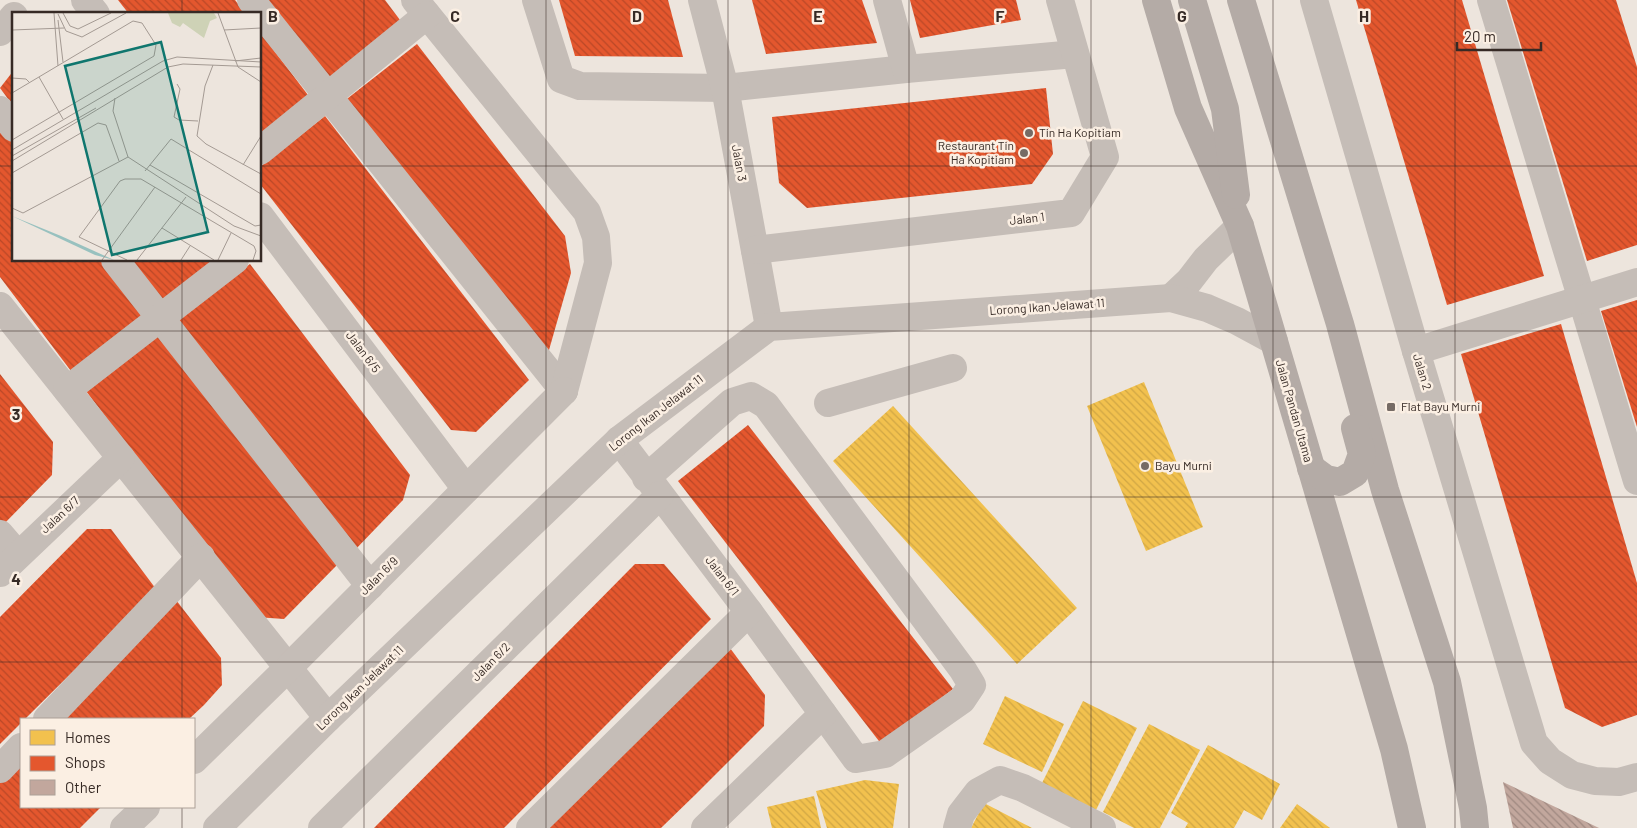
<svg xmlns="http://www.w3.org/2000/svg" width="1637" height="828" viewBox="0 0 1637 828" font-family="Barlow,sans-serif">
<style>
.homes{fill:url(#homes-back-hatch)}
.shops{fill:url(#shops-back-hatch)}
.building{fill:url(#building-back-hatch)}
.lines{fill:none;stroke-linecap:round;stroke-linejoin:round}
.minor{stroke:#c5bdb7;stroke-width:28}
.major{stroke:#b4aba6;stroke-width:28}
.grid{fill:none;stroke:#362a25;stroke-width:1;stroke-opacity:0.55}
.poi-dot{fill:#766b65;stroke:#fbefe3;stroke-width:2}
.labels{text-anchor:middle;stroke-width:5;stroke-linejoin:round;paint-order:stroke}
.poi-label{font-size:12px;fill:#362a25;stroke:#fbefe3;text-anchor:start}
.street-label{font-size:12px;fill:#362a25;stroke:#fbefe3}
.inset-road{fill:none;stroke:#a49a93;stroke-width:1}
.view{fill:#0f766e;fill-opacity:0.15;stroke:#0f766e;stroke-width:2.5}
.inset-edge{fill:none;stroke:#362a25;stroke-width:2.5}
.grid-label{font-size:16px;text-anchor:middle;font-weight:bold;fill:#362a25;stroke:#fbefe3;stroke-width:5;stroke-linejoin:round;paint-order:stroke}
</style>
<defs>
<pattern id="homes-back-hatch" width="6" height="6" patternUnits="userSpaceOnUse" patternTransform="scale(1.25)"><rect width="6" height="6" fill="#f2c14e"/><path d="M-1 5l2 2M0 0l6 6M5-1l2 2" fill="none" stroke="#d0a644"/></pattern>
<pattern id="shops-back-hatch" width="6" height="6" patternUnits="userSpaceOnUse" patternTransform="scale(1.25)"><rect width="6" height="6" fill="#e4572e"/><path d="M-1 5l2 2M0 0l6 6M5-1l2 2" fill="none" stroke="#ba4827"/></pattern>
<pattern id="building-back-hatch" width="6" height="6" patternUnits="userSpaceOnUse" patternTransform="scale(1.25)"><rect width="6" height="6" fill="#c2a79d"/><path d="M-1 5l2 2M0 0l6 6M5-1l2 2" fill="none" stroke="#9e8880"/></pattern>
</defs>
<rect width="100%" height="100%" fill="#ede5dd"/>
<g class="homes">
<polygon points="1144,382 1203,527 1146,551 1087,406"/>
<polygon points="893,406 1077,608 1017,664 833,461"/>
<polygon points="1005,696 1064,724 1042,772 983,744"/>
<polygon points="1083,701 1137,728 1096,810 1042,783"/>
<polygon points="1149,724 1200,750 1160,828 1134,828 1103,812"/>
<polygon points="1208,745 1280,784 1262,820 1244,810 1234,828 1185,828 1188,823 1171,813"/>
<polygon points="865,780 899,784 893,828 827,828 816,791"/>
<polygon points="814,796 821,828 772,828 767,807"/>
<polygon points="984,803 1032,828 971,828"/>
<polygon points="1297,804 1330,828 1280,828"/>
</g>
<g class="shops">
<polygon points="118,0 235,0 246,14 129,14"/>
<polygon points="265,0 385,0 403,24 328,82"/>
<polygon points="559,0 668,0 683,57 575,56"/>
<polygon points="752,0 862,0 877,43 766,54"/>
<polygon points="910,0 1016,0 1021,20 920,38"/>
<polygon points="1356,0 1462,0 1544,276 1447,305"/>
<polygon points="1507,0 1616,0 1637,67 1637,245 1587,261"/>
<polygon points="260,32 311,99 260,139"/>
<polygon points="417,44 565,236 571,273 545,364 343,102"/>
<polygon points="14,70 14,107 0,88"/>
<polygon points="1046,88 1053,154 1032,184 807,208 779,183 772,117"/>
<polygon points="325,116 529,380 476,432 451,430 260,184 260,167"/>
<polygon points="0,121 14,139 14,260 105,260 149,318 74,375 0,277"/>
<polygon points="127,260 221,260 161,305"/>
<polygon points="250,264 410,475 403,500 353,552 175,322"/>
<polygon points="1637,300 1637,427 1601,311"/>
<polygon points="1561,324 1637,583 1637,715 1602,727 1565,708 1461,354"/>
<polygon points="161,333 338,564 284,619 256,617 86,391"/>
<polygon points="0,374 53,442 52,475 0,528"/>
<polygon points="748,425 953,689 882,745 678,481"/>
<polygon points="87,529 111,529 156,589 25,719 21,719 21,723 0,744 0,617"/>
<polygon points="635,564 664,564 711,619 504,828 374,828"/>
<polygon points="176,600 221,658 222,685 204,705 189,719 59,719"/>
<polygon points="724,640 765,695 764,726 696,794 661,828 535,828"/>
<polygon points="21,757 21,807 101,807 80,828 0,828 0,778"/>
</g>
<polygon class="building" points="1503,782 1599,828 1513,828"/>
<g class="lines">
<g class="minor">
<polyline points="85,0 96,14"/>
<polyline points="251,0 564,391"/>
<polyline points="415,0 587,212 596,237 598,263 564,391"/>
<polyline points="536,0 561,79 580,86 725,88 906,69 1075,54"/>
<polyline points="702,0 725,88 769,327"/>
<polyline points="887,0 906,69"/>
<polyline points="1314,0 1416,351 1534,743 1550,761 1572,775 1595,781 1619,782 1637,777"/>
<polyline points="1491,0 1637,481"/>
<polyline points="0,32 14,16"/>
<polyline points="0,110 14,128"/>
<polyline points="260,151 427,15"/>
<polyline points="260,216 466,489"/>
<polyline points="755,250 1071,213 1105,157 1060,0"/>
<polyline points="115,260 370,586"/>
<polyline points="1171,298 1189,281 1206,259 1240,226"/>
<polyline points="0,306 328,718"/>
<polyline points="1416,351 1637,282"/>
<polyline points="67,390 235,260"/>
<polyline points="828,403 953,368"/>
<polyline points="619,440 749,612 856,759 885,754 962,700 972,685 963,670 766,405 751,396 732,402 646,478"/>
<polyline points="0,534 18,555"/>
<polyline points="0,573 121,458"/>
<polyline points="47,719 201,557"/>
<polyline points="194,760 289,667 564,391"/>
<polyline points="0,769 21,747"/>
<polyline points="124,828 146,807"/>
<polyline points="217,828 328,718 619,440 769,327 1171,298 1207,308 1237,321 1274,341"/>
<polyline points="322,828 660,495"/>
<polyline points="530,828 749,612"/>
<polyline points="705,828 823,714"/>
<polyline points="957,828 961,814 978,792 1000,780 1023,788 1102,828"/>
</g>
<g class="major">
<polyline points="1156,0 1188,108 1240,226 1394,749 1412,828"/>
<polyline points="1192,0 1225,109 1236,195"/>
<polyline points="1241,0 1340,324 1385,490 1447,682 1473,808 1475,828"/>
<polyline points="1311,468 1326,479 1340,482 1355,473 1362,454 1355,428"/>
</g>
</g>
<path class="grid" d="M182 0V14M364 0V828M546 0V828M728 0V828M909 0V828M1091 0V828M1273 0V828M1455 0V828M0 166H14M260 166H1637M182 260V719M0 331H1637M0 497H1637M0 662H1637M182 807V828"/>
<g class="poi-dot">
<circle cx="1029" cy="133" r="5"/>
<circle cx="1024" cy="153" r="5"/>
<rect x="1386" y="402" width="10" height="10" rx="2.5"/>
<circle cx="1145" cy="466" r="5"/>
</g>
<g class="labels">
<g class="poi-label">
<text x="1039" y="137">Tin Ha Kopitiam</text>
<text x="1014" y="150" text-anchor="end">Restaurant Tin<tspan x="1014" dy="14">Ha Kopitiam</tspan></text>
<text x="1401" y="411">Flat Bayu Murni</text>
<text x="1155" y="470">Bayu Murni</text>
</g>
<g class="street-label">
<text transform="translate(739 163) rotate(80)" y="4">Jalan 3</text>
<text transform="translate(1027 219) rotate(-7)" y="4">Jalan 1</text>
<text transform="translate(1047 307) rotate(-4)" y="4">Lorong Ikan Jelawat 11</text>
<text transform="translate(363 352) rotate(53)" y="4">Jalan 6/5</text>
<text transform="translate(1422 372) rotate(73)" y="4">Jalan 2</text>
<text transform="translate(1294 411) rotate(74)" y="4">Jalan Pandan Utama</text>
<text transform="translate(656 413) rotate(-38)" y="4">Lorong Ikan Jelawat 11</text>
<text transform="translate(60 515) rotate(-43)" y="4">Jalan 6/7</text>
<text transform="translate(379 576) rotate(-45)" y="4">Jalan 6/9</text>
<text transform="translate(722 576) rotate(52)" y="4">Jalan 6/1</text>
<text transform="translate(491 662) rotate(-45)" y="4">Jalan 6/2</text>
<text transform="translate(360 688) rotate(-44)" y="4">Lorong Ikan Jelawat 11</text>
</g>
</g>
<g transform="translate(12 12)">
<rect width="249" height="249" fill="#ede5dd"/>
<path d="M156 1H202L205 6 198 9 192 26 171 11 168 15 160 11Z" fill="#ced2b6"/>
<path d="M0 204 49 224 102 248 83 243Z" fill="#98c1bf"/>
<path class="inset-road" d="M42 1 46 54M51 1 58 14 66 17 99 1M206 1 226 55 249 70M46 2 54 19 70 25 114 1M46 8 51 50M0 18 52 16M212 18 249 16M223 49 249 46M201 53 193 74 185 124 194 132 249 162M27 65 51 107M0 66 14 67 18 71M165 72 168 77 162 105 167 108 186 109M0 81 121 9 130 11 144 33 142 44 0 128M103 86 101 99 116 145 222 214 249 224M0 138 151 49 165 45 249 50M0 144 84 96M0 149 156 55 171 52 249 55M138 153 243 214 249 213M231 153 249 124M133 159 159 127 249 182M0 161 86 111 94 113 107 149M0 196 11 201 116 145M150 216 202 248M90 248 143 175M115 248 67 225 108 169 113 167H129L242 234 244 239 241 248M125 248 174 185M169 248 178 234M206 248 219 221"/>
<path class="view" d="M149 30 196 220 100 243 53 54Z"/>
<rect width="249" height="249" class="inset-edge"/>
</g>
<g class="grid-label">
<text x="273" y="22">B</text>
<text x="455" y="22">C</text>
<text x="637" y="22">D</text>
<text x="818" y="22">E</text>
<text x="1000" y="22">F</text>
<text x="1182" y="22">G</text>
<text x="1364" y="22">H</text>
<text x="16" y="420">3</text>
<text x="16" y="585">4</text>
</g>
<rect x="20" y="718" width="175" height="90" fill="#fbefe3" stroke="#aca097"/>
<rect x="30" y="730" width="25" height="15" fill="#f2c14e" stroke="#aca097"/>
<text x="65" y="743" font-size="15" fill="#362a25">Homes</text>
<rect x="30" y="756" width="25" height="15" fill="#e4572e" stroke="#aca097"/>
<text x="65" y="768" font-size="15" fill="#362a25">Shops</text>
<rect x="30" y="780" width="25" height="15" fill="#c2a79d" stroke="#aca097"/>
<text x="65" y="793" font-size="15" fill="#362a25">Other</text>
<path d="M1457 42v8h84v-8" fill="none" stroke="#362a25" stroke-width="2.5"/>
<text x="1464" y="42" font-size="15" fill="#362a25" stroke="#fbefe3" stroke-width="4" paint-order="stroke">20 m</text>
</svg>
